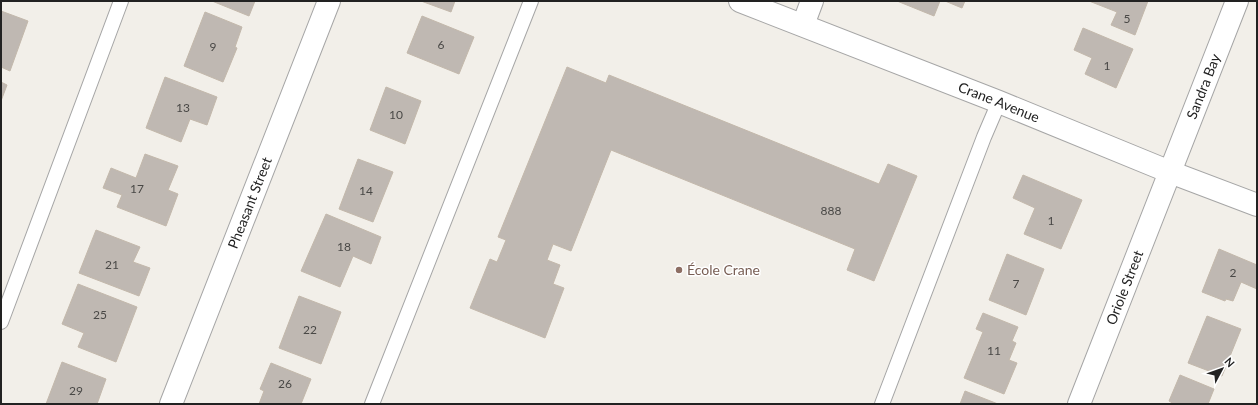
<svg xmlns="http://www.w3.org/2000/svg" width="1258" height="405" viewBox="0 0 1258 405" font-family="Lato,sans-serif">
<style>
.building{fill:#bfb8b2;stroke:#c3b8ab}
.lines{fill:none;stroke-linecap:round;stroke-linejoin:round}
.lane-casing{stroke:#a6a6a6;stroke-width:16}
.street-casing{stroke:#a6a6a6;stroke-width:24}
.lane{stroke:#fff;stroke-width:14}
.street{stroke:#fff;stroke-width:22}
.education-dot{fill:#8d6e63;stroke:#fff;stroke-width:1.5}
.labels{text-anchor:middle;stroke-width:3;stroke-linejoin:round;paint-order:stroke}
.number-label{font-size:12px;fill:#494846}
.street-label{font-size:14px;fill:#222;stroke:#fff}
.education-label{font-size:14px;fill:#785e54;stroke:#fff;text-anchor:start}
</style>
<rect width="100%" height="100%" fill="#f2efe9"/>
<g class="building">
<polygon points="212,1 255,1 249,16"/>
<polygon points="421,1 455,1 451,12"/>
<polygon points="897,1 940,1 934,16"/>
<polygon points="945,1 965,1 962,8"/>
<polygon points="1089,1 1148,1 1135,35 1111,25 1117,12"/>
<polygon points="1,11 28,21 10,71 1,67"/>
<polygon points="205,12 242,27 235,47 237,48 223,82 184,66"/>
<polygon points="422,16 474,37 459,74 407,53"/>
<polygon points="1083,28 1133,49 1116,88 1085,74 1092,58 1074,50"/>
<polygon points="567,67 606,83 609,75 879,184 888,164 917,176 874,281 847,270 855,249 611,150 571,251 553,244 547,260 560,265 553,284 564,288 545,338 470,308 490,259 497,262 506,240 498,237"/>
<polygon points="165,77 217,97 207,125 190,119 181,142 146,128"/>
<polygon points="1,82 7,85 1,101"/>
<polygon points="386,87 421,101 405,144 370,130"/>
<polygon points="145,154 178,166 168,190 178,194 166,226 117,207 122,195 103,188 111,168 136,178"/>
<polygon points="358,159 393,172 373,222 339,209"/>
<polygon points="1023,175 1082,200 1061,249 1024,234 1035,208 1013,198"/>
<polygon points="326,214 381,237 371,264 353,256 340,287 301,271"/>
<polygon points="96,230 140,247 133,262 150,268 139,296 79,273"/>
<polygon points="1219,249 1257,265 1257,289 1241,282 1233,301 1226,299 1225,301 1202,292"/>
<polygon points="1007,254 1044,269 1026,315 989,300"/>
<polygon points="78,284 137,307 116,362 78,347 84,333 62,324"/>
<polygon points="299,296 341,312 321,364 279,348"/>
<polygon points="983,313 1018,327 1012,341 1016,343 1009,360 1017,363 1004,394 964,378 983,332 976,329"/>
<polygon points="1207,316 1241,329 1222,376 1188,363"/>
<polygon points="62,362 106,379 97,404 46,404"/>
<polygon points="271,363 311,379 301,404 259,404 264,391 260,389"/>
<polygon points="1180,375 1214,389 1208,404 1174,404 1169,401"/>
<polygon points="965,391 998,404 960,404"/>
</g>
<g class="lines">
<defs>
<g id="lane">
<polyline points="1,322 121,1"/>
<polyline points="372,404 531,1"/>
<polyline points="882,404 984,137 999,102"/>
</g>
<g id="street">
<path id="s1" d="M740 1 999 102 1170 172 1257 205"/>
<polyline points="803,25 812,1"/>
<path id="s2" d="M171 404 329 1"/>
<path id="s3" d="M1079 404 1237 1"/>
</g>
</defs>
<use href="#lane" class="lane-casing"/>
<use href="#street" class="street-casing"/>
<use href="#lane" class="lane"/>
<use href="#street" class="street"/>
</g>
<circle class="education-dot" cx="679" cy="270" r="4"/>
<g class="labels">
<g class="number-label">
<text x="1127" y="23">5</text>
<text x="441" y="49">6</text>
<text x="213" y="51">9</text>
<text x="1107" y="70">1</text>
<text x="183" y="112">13</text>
<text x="396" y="119">10</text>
<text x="137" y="193">17</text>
<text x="366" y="195">14</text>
<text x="831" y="215">888</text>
<text x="1051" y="225">1</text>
<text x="344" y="251">18</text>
<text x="112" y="269">21</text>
<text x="1233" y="277">2</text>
<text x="1016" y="288">7</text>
<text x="100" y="319">25</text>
<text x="310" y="334">22</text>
<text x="994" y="355">11</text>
<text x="285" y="388">26</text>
<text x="76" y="395">29</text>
</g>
<g class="street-label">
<text dy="5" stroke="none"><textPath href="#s3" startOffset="341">Sandra Bay</textPath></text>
<text dy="5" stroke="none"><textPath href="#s1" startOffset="278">Crane Avenue</textPath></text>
<text dy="5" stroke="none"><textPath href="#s2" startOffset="216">Pheasant Street</textPath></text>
<text dy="5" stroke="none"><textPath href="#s3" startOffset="125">Oriole Street</textPath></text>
</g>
<g class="education-label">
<text x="687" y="275">École Crane</text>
</g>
</g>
<rect width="1258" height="405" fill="none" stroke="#222222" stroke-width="4"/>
<g transform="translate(1222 369) rotate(49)" stroke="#ffffff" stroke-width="3" paint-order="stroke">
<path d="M0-3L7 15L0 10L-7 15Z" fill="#222222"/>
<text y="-6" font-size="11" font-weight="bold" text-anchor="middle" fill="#222222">N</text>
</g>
</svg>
